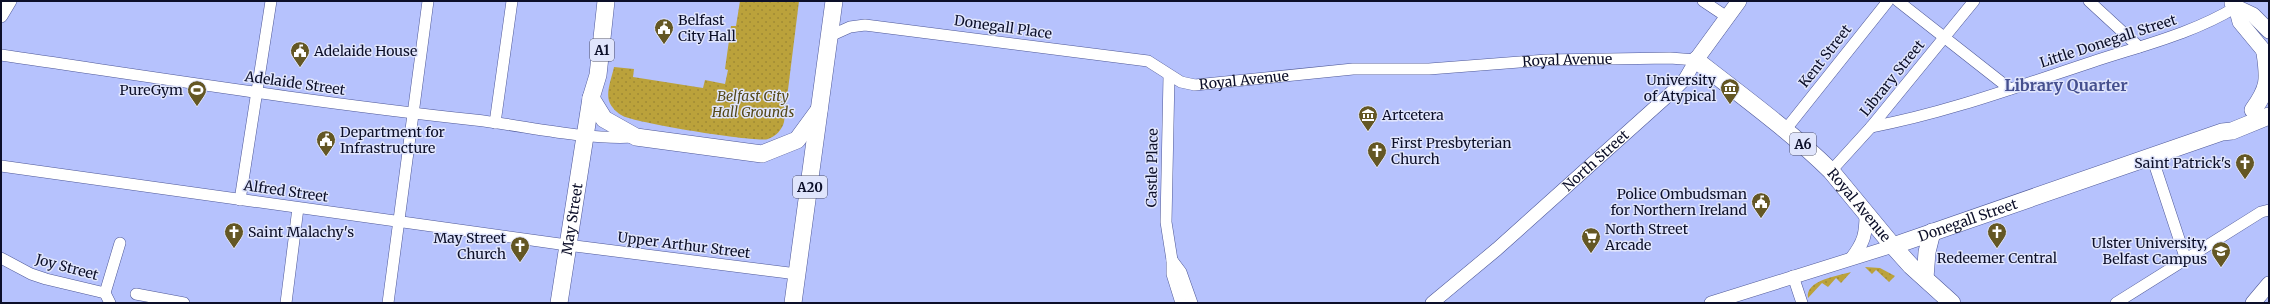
<svg xmlns="http://www.w3.org/2000/svg" width="2270" height="304" viewBox="0 0 2270 304" font-family="Merriweather,serif">
<style>
.grass{fill:url(#grass-dots)}
.lines{fill:none;stroke-linecap:round;stroke-linejoin:round}
.minor-casing{stroke:#4e5898;stroke-width:12}
.tertiary-casing{stroke:#4e5898;stroke-width:14}
.secondary-casing{stroke:#4e5898;stroke-width:16}
.primary-casing{stroke:#4e5898;stroke-width:18}
.minor{stroke:#fff;stroke-width:11}
.tertiary{stroke:#fff;stroke-width:13}
.secondary{stroke:#fff;stroke-width:15}
.primary{stroke:#fff;stroke-width:17}
.labels{text-anchor:middle;stroke-width:3;stroke-linejoin:round;paint-order:stroke}
.shield{fill:#e0e5fc;stroke:#4c4f68;stroke-width:1}
.shield-label{font-size:13px;font-weight:bold;fill:#0c0f29}
.poi-label{font-size:14px;fill:#0c0f29;stroke:#e0e5fc;text-anchor:start}
.street-label{font-size:14px;fill:#0c0f29;stroke:#e0e5fc}
.park-label{font-size:14px;font-style:italic;fill:#54491a;stroke:#e0e5fc}
.quarter-label{font-size:16px;font-weight:bold;fill:#454f8e;stroke:#e0e5fc}
</style>
<defs>
<pattern id="grass-dots" width="8" height="8" patternUnits="userSpaceOnUse"><rect width="8" height="8" fill="#bba23b"/><path d="M2 2h.1M6 6h.1" fill="none" stroke="#a08a34" stroke-width="1.8" stroke-linecap="round"/></pattern>
</defs>
<rect width="100%" height="100%" fill="#b6c2fd"/>
<g class="grass">
<path d="M740 1H799L784 122C782 130 776 136 768 139 758 143 636 123 623 116 617 113 611 107 609 101 606 91 612 77 614 67L634 69 633 77 703 88 705 80 725 84 728 70 725 69 731 26H736Z"/>
<polygon points="1865,267 1880,268 1895,276 1889,282 1876,270 1872,274"/>
<path d="M1851 272 1841 283 1836 278 1828 287 1822 283 1808 298C1805 280 1838 276 1851 272Z"/>
</g>
<g class="lines">
<defs>
<g id="minor">
<polyline points="1703,1 1727,17"/>
<polyline points="1898,1 2010,89"/>
<polyline points="2089,1 2139,47"/>
<path id="s1" d="M830 36 850 27 865 25 1148 61 1181 82 1195 85 1353 69H1429L1546 60 1670 58 1696 60"/>
<path d="M1 55C159 78 316 103 475 120 528 126 582 140 635 137"/>
<polyline points="1169,76 1166,222 1172,260 1172,274 1181,303"/>
<polyline points="495,123 512,1"/>
<path d="M1871 127C1946 113 2019 86 2092 62 2140 46 2192 34 2236 7"/>
<polyline points="1786,129 1888,1"/>
<polyline points="2152,157 2186,260"/>
<polyline points="1,166 567,245 797,274"/>
<polyline points="1831,171 1871,127 1974,1"/>
<polyline points="240,200 271,1"/>
<polyline points="1,258 31,274 46,279 105,293"/>
<polyline points="1172,260 1181,272 1192,303"/>
<polyline points="1793,276 1802,303"/>
<polyline points="136,294 184,303"/>
<polyline points="110,303 105,293 120,243"/>
<polyline points="286,303 298,208"/>
<polyline points="388,303 428,1"/>
<polyline points="2116,303 2261,212 2269,210"/>
</g>
<g id="tertiary">
<polyline points="1,16 10,1"/>
<path d="M1852 258C1864 242 1866 234 1866 214"/>
<path id="s2" d="M1432 303 1497 249 1672 92 1685 79 1696 60"/>
<polyline points="1711,303 1893,246"/>
</g>
<g id="secondary">
<polyline points="2232,3 2236,7 2253,15 2269,31"/>
<polyline points="2236,7 2240,22 2269,57"/>
<polyline points="1696,60 1739,1"/>
<polyline points="2253,303 2269,284"/>
</g>
<g id="primary">
<path id="s3" d="M1696 60C1742 96 1789 130 1831 171L1893 246 1911 266 1952 303"/>
<polyline points="591,98 604,119 636,137 762,154 797,140 819,110"/>
<path d="M2253 110C2269 88 2269 80 2265 53"/>
<path id="s4" d="M1893 246 2222 132 2232 131 2269 116"/>
<polyline points="1925,278 1927,252 1932,232"/>
<path id="s5" d="M559 303 591 98 598 75 606 1"/>
<polyline points="793,303 834,1"/>
</g>
</defs>
<use href="#minor" class="minor-casing"/>
<use href="#tertiary" class="tertiary-casing"/>
<use href="#secondary" class="secondary-casing"/>
<use href="#primary" class="primary-casing"/>
<use href="#minor" class="minor"/>
<use href="#tertiary" class="tertiary"/>
<use href="#secondary" class="secondary"/>
<use href="#primary" class="primary"/>
</g>
<defs>
<symbol id="civic-pin" viewBox="-11 -11 22 30"><path d="M0 17L-7.5 6A9.5 9.5 0 1 1 7.5 6Z" fill="#645724" stroke="#e0e5fc"/><path d="M-.6-6.5H3V-4.5H.6V-3L4-1V1h2V6H-6V1h2V-1L-.6-3ZM-1.2 2.5V6h2.4V2.5Z" fill="#fff"/></symbol>
<symbol id="museum-pin" viewBox="-11 -11 22 30"><path d="M0 17L-7.5 6A9.5 9.5 0 1 1 7.5 6Z" fill="#645724" stroke="#e0e5fc"/><path d="M0-6L6-3V-2H-6V-3ZM-5-1h2V3h-2ZM-1-1h2V3h-2ZM3-1h2V3H3ZM-6 4H6V6H-6Z" fill="#fff"/></symbol>
<symbol id="stadium-pin" viewBox="-11 -11 22 30"><path d="M0 17L-7.5 6A9.5 9.5 0 1 1 7.5 6Z" fill="#645724" stroke="#e0e5fc"/><path d="M0-5a6.5 5 0 1 0 0 10a6.5 5 0 1 0 0-10ZM-3.5-1.8h7v3.6h-7Z" fill="#fff"/></symbol>
<symbol id="church-pin" viewBox="-11 -11 22 30"><path d="M0 17L-7.5 6A9.5 9.5 0 1 1 7.5 6Z" fill="#645724" stroke="#e0e5fc"/><path d="M-1.2-6h2.4v3.5h3.3v2.4h-3.3V6h-2.4V-.1h-3.3v-2.4h3.3Z" fill="#fff"/></symbol>
<symbol id="supermarket-pin" viewBox="-11 -11 22 30"><path d="M0 17L-7.5 6A9.5 9.5 0 1 1 7.5 6Z" fill="#645724" stroke="#e0e5fc"/><path d="M-6-5.5h2.5l.6 2H6L4.5 2H-2.5L-4.4-4H-6ZM-1.5 3.2a1.3 1.3 0 1 0 .1 0ZM3 3.2a1.3 1.3 0 1 0 .1 0Z" fill="#fff"/></symbol>
<symbol id="university-pin" viewBox="-11 -11 22 30"><path d="M0 17L-7.5 6A9.5 9.5 0 1 1 7.5 6Z" fill="#645724" stroke="#e0e5fc"/><path d="M0-5L7-2L0 1L-7-2ZM-4 1L0 2.5L4 1V4Q0 6-4 4Z" fill="#fff"/></symbol>
</defs>
<g fill-rule="evenodd">
<use href="#civic-pin" x="653" y="17" width="22" height="30"/>
<use href="#civic-pin" x="289" y="40" width="22" height="30"/>
<use href="#museum-pin" x="1719" y="77" width="22" height="30"/>
<use href="#stadium-pin" x="186" y="79" width="22" height="30"/>
<use href="#museum-pin" x="1357" y="104" width="22" height="30"/>
<use href="#civic-pin" x="315" y="129" width="22" height="30"/>
<use href="#church-pin" x="1366" y="140" width="22" height="30"/>
<use href="#church-pin" x="2234" y="152" width="22" height="30"/>
<use href="#civic-pin" x="1750" y="191" width="22" height="30"/>
<use href="#church-pin" x="223" y="221" width="22" height="30"/>
<use href="#church-pin" x="1986" y="221" width="22" height="30"/>
<use href="#supermarket-pin" x="1580" y="226" width="22" height="30"/>
<use href="#church-pin" x="509" y="235" width="22" height="30"/>
<use href="#university-pin" x="2210" y="240" width="22" height="30"/>
</g>
<g class="labels">
<g class="shield">
<rect x="590" y="39" width="24" height="22" rx="3"/>
<rect x="1790" y="133" width="26" height="22" rx="3"/>
<rect x="793" y="176" width="34" height="22" rx="3"/>
</g>
<g class="shield-label">
<text x="602" y="55">A1</text>
<text x="1803" y="149">A6</text>
<text x="810" y="192">A20</text>
</g>
<g class="poi-label">
<text x="678" y="25">Belfast<tspan x="678" dy="16">City Hall</tspan></text>
<text x="314" y="56">Adelaide House</text>
<text x="1716" y="85" text-anchor="end">University<tspan x="1716" dy="16">of Atypical</tspan></text>
<text x="183" y="95" text-anchor="end">PureGym</text>
<text x="1382" y="120">Artcetera</text>
<text x="340" y="137">Department for<tspan x="340" dy="16">Infrastructure</tspan></text>
<text x="1391" y="148">First Presbyterian<tspan x="1391" dy="16">Church</tspan></text>
<text x="2231" y="168" text-anchor="end">Saint Patrick's</text>
<text x="1747" y="199" text-anchor="end">Police Ombudsman<tspan x="1747" dy="16">for Northern Ireland</tspan></text>
<text x="1605" y="234">North Street<tspan x="1605" dy="16">Arcade</tspan></text>
<text x="248" y="237">Saint Malachy's</text>
<text x="506" y="243" text-anchor="end">May Street<tspan x="506" dy="16">Church</tspan></text>
<text x="2207" y="248" text-anchor="end">Ulster University,<tspan x="2207" dy="16">Belfast Campus</tspan></text>
<text x="1997" y="263" text-anchor="middle">Redeemer Central</text>
</g>
<g class="street-label">
<text transform="translate(1003 27) rotate(8)" y="5">Donegall Place</text>
<text transform="translate(2108 41) rotate(-18)" y="5">Little Donegall Street</text>
<text transform="translate(1825 56) rotate(-52)" y="5">Kent Street</text>
<text dy="5" stroke="none"><textPath href="#s1" startOffset="749">Royal Avenue</textPath></text>
<text transform="translate(1892 78) rotate(-51)" y="5">Library Street</text>
<text dy="5" stroke="none"><textPath href="#s1" startOffset="425">Royal Avenue</textPath></text>
<text transform="translate(295 83) rotate(8)" y="5">Adelaide Street</text>
<text dy="5" stroke="none"><textPath href="#s2" startOffset="217">North Street</textPath></text>
<text transform="translate(1152 168) rotate(-89)" y="5">Castle Place</text>
<text transform="translate(286 191) rotate(8)" y="5">Alfred Street</text>
<text dy="5" stroke="none"><textPath href="#s3" startOffset="219">Royal Avenue</textPath></text>
<text dy="5" stroke="none"><textPath href="#s5" startOffset="85">May Street</textPath></text>
<text dy="5" stroke="none"><textPath href="#s4" startOffset="79">Donegall Street</textPath></text>
<text transform="translate(684 245) rotate(7)" y="5">Upper Arthur Street</text>
<text transform="translate(67 267) rotate(15)" y="5">Joy Street</text>
</g>
<g class="park-label">
<text x="753" y="101">Belfast City<tspan x="753" dy="16">Hall Grounds</tspan></text>
</g>
<g class="quarter-label">
<text x="2066" y="91">Library Quarter</text>
</g>
</g>
<rect width="2270" height="304" fill="none" stroke="#0c0f29" stroke-width="4"/>
</svg>
